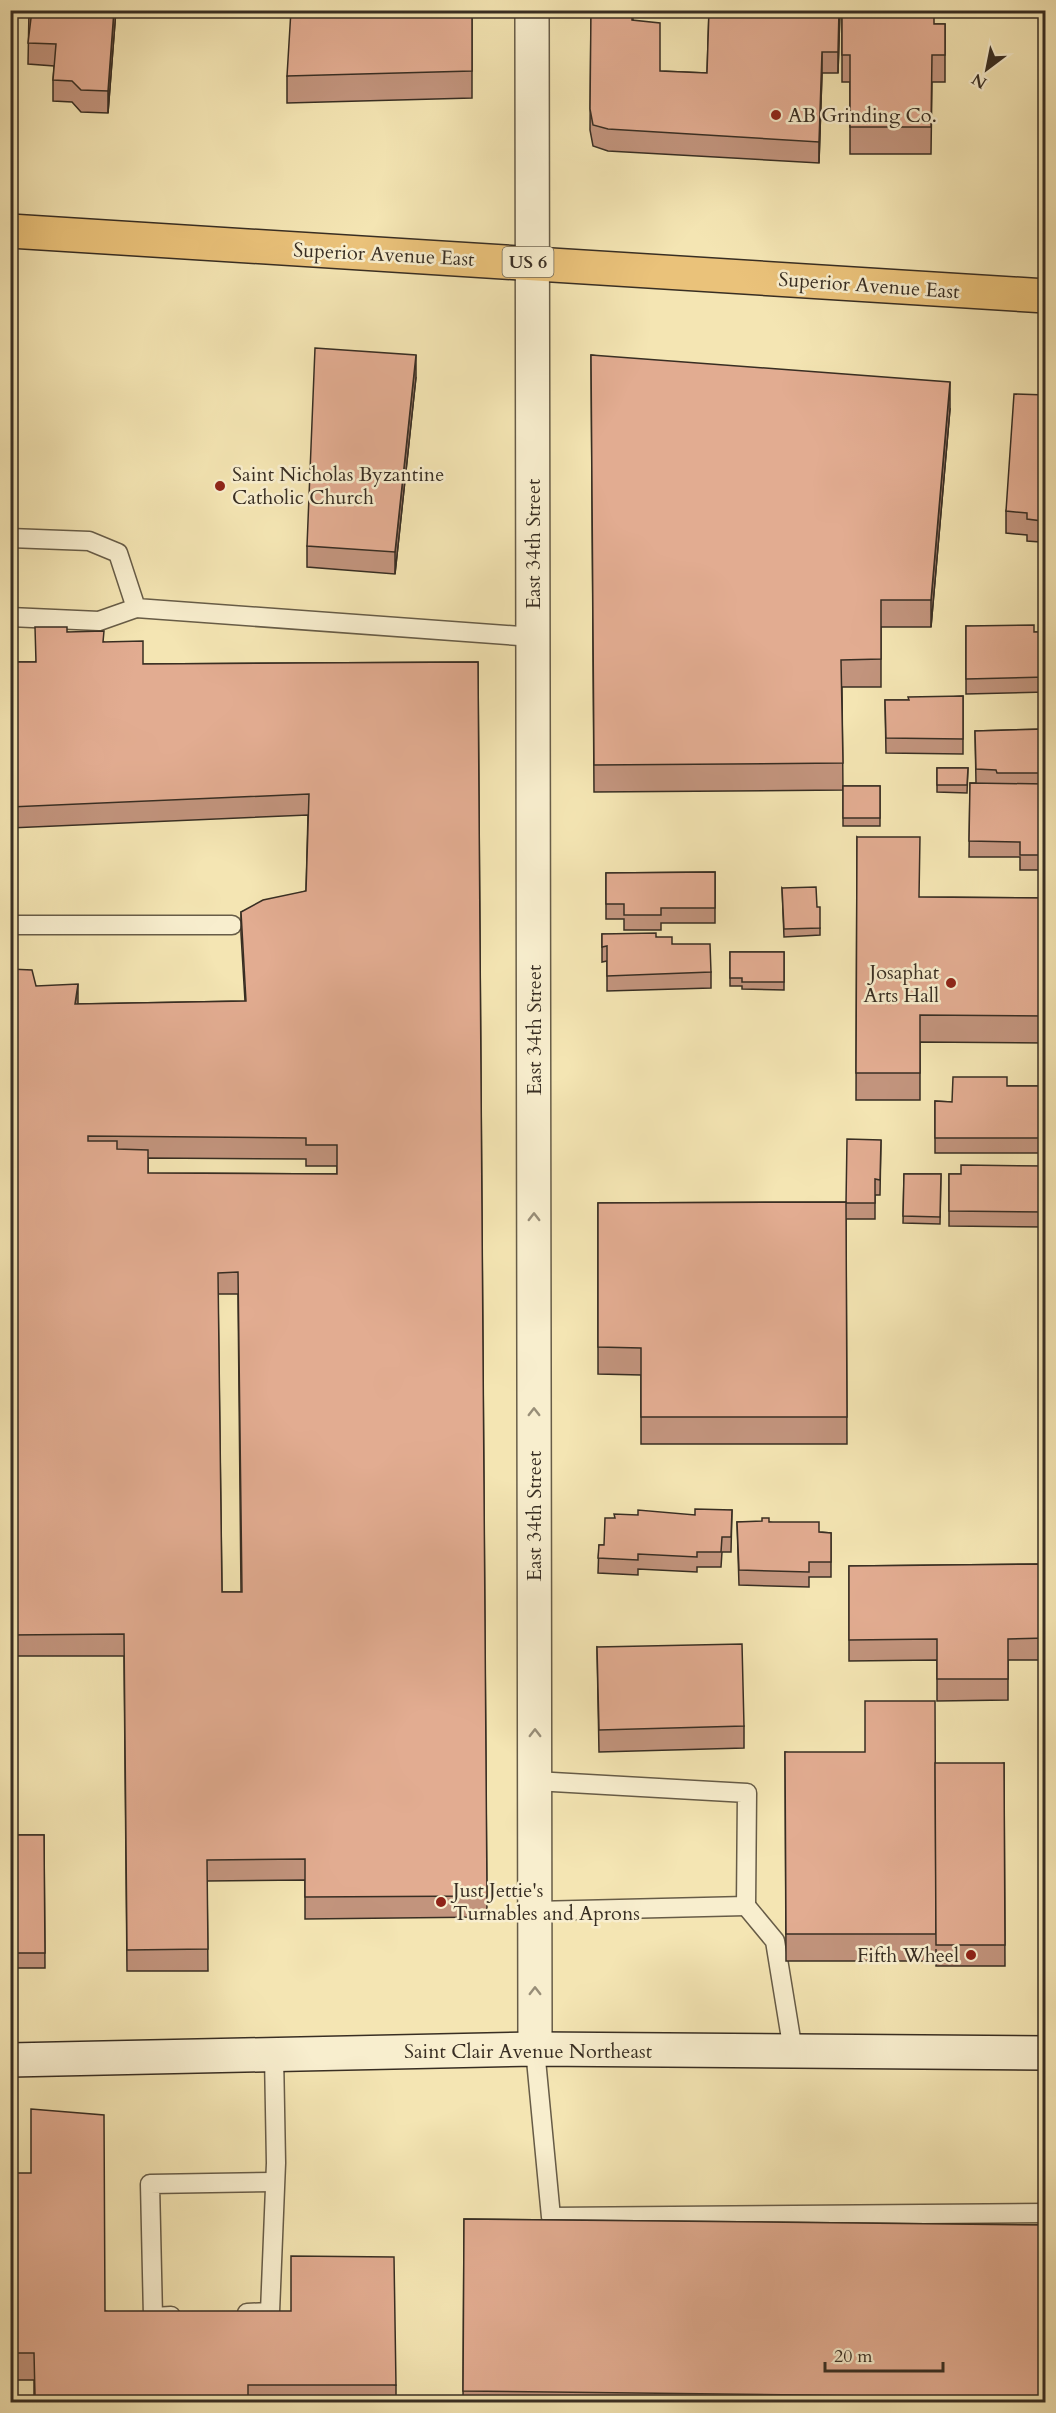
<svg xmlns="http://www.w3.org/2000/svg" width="1056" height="2413" viewBox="0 0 1056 2413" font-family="Cardo,serif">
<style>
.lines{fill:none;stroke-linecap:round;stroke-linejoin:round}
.lane-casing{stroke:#675c47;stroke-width:21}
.street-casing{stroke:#675c47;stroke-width:36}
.secondary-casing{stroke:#382e23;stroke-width:36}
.primary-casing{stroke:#382e23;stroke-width:36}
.lane{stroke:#f8eece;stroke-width:18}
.street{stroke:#f8eece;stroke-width:33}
.secondary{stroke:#f8eece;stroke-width:33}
.primary{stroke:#eac27a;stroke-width:33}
.wall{fill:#c2947d;stroke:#382e23;stroke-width:1.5;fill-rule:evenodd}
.shaded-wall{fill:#9e7866;stroke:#382e23;stroke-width:1.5}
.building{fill:#e2ac91;stroke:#382e23;stroke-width:1.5;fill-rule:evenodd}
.oneway{stroke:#988e78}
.poi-dot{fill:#8f2418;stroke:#f8eece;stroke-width:2}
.labels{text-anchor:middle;stroke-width:5;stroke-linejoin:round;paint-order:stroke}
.shield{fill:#f8eece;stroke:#726856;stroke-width:1.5}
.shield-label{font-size:18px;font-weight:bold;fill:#382e23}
.poi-label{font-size:20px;fill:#382e23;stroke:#f8eece;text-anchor:start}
.street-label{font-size:20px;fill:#382e23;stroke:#f8eece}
</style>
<rect width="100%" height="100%" fill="#f4e5b3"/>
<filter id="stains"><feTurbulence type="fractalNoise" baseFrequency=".00333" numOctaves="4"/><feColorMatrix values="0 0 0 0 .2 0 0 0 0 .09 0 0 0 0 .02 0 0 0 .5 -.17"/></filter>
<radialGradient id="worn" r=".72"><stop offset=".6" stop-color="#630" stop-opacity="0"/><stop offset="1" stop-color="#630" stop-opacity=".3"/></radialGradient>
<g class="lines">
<defs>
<g id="lane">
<polyline points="10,538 89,541 118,553 136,608 534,637"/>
<polyline points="10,617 99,621 136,608"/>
<polyline points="10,925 232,925"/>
<polyline points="535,1781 747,1793 746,1906 535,1911"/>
<polyline points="746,1906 775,1941 793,2051"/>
<polyline points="535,2049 551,2217 1046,2213"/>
<polyline points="247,2313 270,2312 276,2163 274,2055"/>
<polyline points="171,2316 153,2317 150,2184 274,2182"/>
</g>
<polyline id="street" points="532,10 535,2049"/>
<polyline id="secondary" points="10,2060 535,2049 1046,2053"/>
<polyline id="primary" points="10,231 1046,296"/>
</defs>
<use href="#lane" class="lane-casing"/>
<use href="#street" class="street-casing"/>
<use href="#secondary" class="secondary-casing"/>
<use href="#primary" class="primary-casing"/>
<use href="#lane" class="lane"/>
<use href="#street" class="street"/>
<use href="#secondary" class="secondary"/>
<use href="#primary" class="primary"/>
</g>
<g class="wall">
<polygon points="29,10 116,10 108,113 81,112 72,102 53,101 53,80 54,66 28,64"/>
<polygon points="472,10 472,98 287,103 287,76"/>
<polygon points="591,10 633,10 633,20 660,71 707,73 709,10 840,10 838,73 822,73 819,163 608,151 593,146 590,130"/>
<polygon points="842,10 934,24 945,24 945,82 932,82 931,154 850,154 850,82 842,82"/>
<polygon points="591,355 950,409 931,627 881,627 881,687 842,687 843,790 594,792"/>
<polygon points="416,377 395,574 307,567 307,546"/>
<polygon points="1046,395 1046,555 1040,555 1040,542 1027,541 1027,535 1006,533 1006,511"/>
<polygon points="966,626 1034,632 1046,632 1046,692 966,694"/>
<path d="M67 632 104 642 143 664 478 662 487 1917 305 1919V1880L207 1881 208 1971H127L124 1656H10V969L36 986 78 1004 245 1001 241 934V912L306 891 308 815 10 828V662H35ZM148 1158 306 1159V1166H337V1174L148 1173ZM218 1294H238L241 1592H222Z"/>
<polygon points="963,696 963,754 886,753 885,700 908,700"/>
<polygon points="1046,729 1046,870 1020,870 1020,857 969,857 970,783 976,783 975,731"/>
<polygon points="937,768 968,768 967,793 937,792"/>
<rect x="843" y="786" width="37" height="40"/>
<polygon points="857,837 919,897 1046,898 1046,1043 920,1042 920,1100 856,1100"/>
<polygon points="715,872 715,923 661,923 661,930 624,930 624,919 606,919 606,873"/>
<polygon points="782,888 820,928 820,935 784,937"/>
<polygon points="602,934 656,937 672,944 711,972 711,988 607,991 607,961 602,962"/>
<polygon points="730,952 784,952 784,990 742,989 742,986 730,986"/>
<polygon points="1007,1086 1046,1086 1046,1146 1039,1146 1039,1153 935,1153 935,1101 952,1102"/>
<polygon points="881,1140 880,1195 875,1195 875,1219 846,1219 847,1444 641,1444 641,1375 598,1374 598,1203 846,1202"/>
<polygon points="1046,1166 1046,1227 949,1226 949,1174 961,1174"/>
<polygon points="904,1174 941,1174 940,1224 903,1223"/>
<polygon points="732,1510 731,1552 722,1552 721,1567 697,1567 697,1572 638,1569 638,1575 598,1573 599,1545 604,1545 695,1515"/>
<polygon points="737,1522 769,1522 819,1532 831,1533 831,1577 809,1577 809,1587 739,1585"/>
<polygon points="1046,1564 1046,1660 1008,1660 1008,1700 937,1701 937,1660 849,1661 849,1566"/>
<polygon points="597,1647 744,1726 744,1748 599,1752"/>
<polygon points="785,1752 935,1783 1004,1763 1005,1966 936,1966 936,1949 936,1961 786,1961"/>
<polygon points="10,1835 44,1835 45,1968 10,1968"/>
<polygon points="10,2173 105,2311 396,2385 396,2403 34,2403 34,2380 13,2380 12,2352 10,2352"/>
<polygon points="464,2219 1046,2225 1046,2403 463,2403"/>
</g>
<g class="shaded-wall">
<polygon points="114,10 116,10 108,113 108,91"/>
<polygon points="839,10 840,10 838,73 838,52"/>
<polygon points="822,52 822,73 819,163 819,142"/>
<polygon points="416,355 416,377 395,574 395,552"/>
<polygon points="950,382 950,409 931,627 931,600"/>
<polygon points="78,984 78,1006 75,1004"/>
</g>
<g class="building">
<polygon points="32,10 114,10 108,91 81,90 72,81 53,80 56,44 28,43"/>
<polygon points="291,10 472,10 472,71 287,76"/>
<polygon points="591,10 632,10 632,20 660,23 660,71 707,73 709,10 839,10 838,52 822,52 819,142 608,129 593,125 590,109"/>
<polygon points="842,10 934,10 934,24 945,24 945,55 932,55 931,127 850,127 850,55 842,55"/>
<polygon points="315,348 416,355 395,552 307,546"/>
<polygon points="591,355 950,382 931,600 881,600 881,659 841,660 843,763 594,765"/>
<polygon points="1014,394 1046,395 1046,534 1040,533 1042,521 1027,519 1027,513 1006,511"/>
<polygon points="1034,625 1034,632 1046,632 1046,677 966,679 966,626"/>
<path d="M35 627H67V632L104 631 103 642 143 641V664L478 662 487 1896 305 1897V1859L207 1860 208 1949 127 1950 124 1634 10 1635V969L32 970 36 986 78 984 75 1004 246 1001 241 912 263 900 306 891 309 794 10 807V662H36ZM88 1136 306 1138V1145H337V1174L148 1173V1150L117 1149V1141H88ZM238 1272 242 1592H222L218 1273Z"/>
<polygon points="963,696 963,739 886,738 885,700 909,700 908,697"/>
<polygon points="1046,729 1046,773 997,773 996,770 976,769 975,731"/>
<polygon points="937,768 968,768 967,785 937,785"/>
<polygon points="970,783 1046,784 1046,855 1020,855 1020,842 969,841"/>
<rect x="843" y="786" width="37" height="32"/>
<polygon points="857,837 920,837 919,897 1046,898 1046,1016 920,1015 920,1073 856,1073"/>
<polygon points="715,872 715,908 661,908 661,915 624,915 624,904 606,904 606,873"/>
<polygon points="816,887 817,907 820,907 820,928 784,929 782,888"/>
<polygon points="656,933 656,937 672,937 672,944 710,944 711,972 607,976 607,946 602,947 602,934"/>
<polygon points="730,952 784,952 784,982 742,982 742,978 730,978"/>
<polygon points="953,1077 1007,1077 1007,1086 1046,1086 1046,1131 1039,1131 1039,1138 935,1138 935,1101 952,1102"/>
<polygon points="847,1139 881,1140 880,1180 875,1179 875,1203 846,1203"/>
<polygon points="961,1165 1046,1166 1046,1212 949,1211 949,1174 961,1174"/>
<polygon points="904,1174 941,1174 940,1217 903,1216"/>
<polygon points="846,1202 847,1417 641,1417 641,1348 598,1347 598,1203"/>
<polygon points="695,1509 732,1510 731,1537 722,1537 721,1552 697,1552 697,1557 638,1554 638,1560 598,1558 599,1545 604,1545 605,1518 615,1518 614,1514 638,1515 638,1510 695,1515"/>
<polygon points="762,1518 769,1518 769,1522 819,1522 819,1532 831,1533 831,1562 809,1562 809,1572 739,1570 737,1522 762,1521"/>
<polygon points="1046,1564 1046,1638 1008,1639 1008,1679 937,1679 937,1639 849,1640 849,1566"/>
<polygon points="742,1644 744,1726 599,1730 597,1647"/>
<polygon points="865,1701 935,1701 936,1934 786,1934 785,1752 865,1752"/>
<polygon points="935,1763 1004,1763 1005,1945 936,1945"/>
<polygon points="10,1835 44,1835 45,1953 10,1953"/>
<polygon points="31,2109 104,2115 105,2311 291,2311 291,2256 394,2257 396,2385 248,2385 248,2396 35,2396 34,2353 13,2353 12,2325 10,2325 10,2173 31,2173"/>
<polygon points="464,2219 1046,2225 1046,2398 463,2391"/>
</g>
<defs><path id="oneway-chevron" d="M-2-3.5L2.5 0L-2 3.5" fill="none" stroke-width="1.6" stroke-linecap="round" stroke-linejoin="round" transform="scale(1.5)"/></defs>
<g class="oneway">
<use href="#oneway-chevron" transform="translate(534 1217) rotate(-90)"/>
<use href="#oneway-chevron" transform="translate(534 1412) rotate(-90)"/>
<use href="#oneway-chevron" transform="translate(535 1733) rotate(-90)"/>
<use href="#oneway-chevron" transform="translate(535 1991) rotate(-90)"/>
</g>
<g class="poi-dot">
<circle cx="776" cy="115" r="6"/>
<circle cx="220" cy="486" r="6"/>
<circle cx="951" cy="983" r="6"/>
<circle cx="441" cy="1902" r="6"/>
<circle cx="971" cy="1955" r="6"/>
</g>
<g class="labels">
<rect class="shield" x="502.5" y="247" width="51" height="30" rx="4.5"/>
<g class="shield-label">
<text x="528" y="268">US 6</text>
</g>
<g class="poi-label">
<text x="788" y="122">AB Grinding Co.</text>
<text x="232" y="481">Saint Nicholas Byzantine<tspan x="232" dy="23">Catholic Church</tspan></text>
<text x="939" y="979" text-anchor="end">Josaphat<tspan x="939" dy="23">Arts Hall</tspan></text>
<text x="453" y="1897">Just Jettie's<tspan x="453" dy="23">Turnables and Aprons</tspan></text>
<text x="959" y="1962" text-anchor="end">Fifth Wheel</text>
</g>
<g class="street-label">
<text transform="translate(384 254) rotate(3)" y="7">Superior Avenue East</text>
<text transform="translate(869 285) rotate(4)" y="7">Superior Avenue East</text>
<text transform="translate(533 544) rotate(-90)" y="7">East 34th Street</text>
<text transform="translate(534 1030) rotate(-90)" y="7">East 34th Street</text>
<text transform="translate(534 1516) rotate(-90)" y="7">East 34th Street</text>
<text x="528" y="2058">Saint Clair Avenue Northeast</text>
</g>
</g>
<rect width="1056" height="2413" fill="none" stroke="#f4e5b3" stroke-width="36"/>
<rect x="12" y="12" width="1032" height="2389" fill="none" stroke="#382e23" stroke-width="3"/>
<rect x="18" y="18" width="1020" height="2377" fill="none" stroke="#382e23" stroke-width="1.5"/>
<g transform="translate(987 69) rotate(212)" stroke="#f8eece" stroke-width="4.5" paint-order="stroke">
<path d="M0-4.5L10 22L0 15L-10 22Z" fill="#382e23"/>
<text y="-9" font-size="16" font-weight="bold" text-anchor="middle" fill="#382e23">N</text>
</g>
<path d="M825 2362v9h118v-9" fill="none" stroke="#382e23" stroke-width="3"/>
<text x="834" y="2362" font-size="18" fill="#382e23" stroke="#f8eece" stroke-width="4.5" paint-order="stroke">20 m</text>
<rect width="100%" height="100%" filter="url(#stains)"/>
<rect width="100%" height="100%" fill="url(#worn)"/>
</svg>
